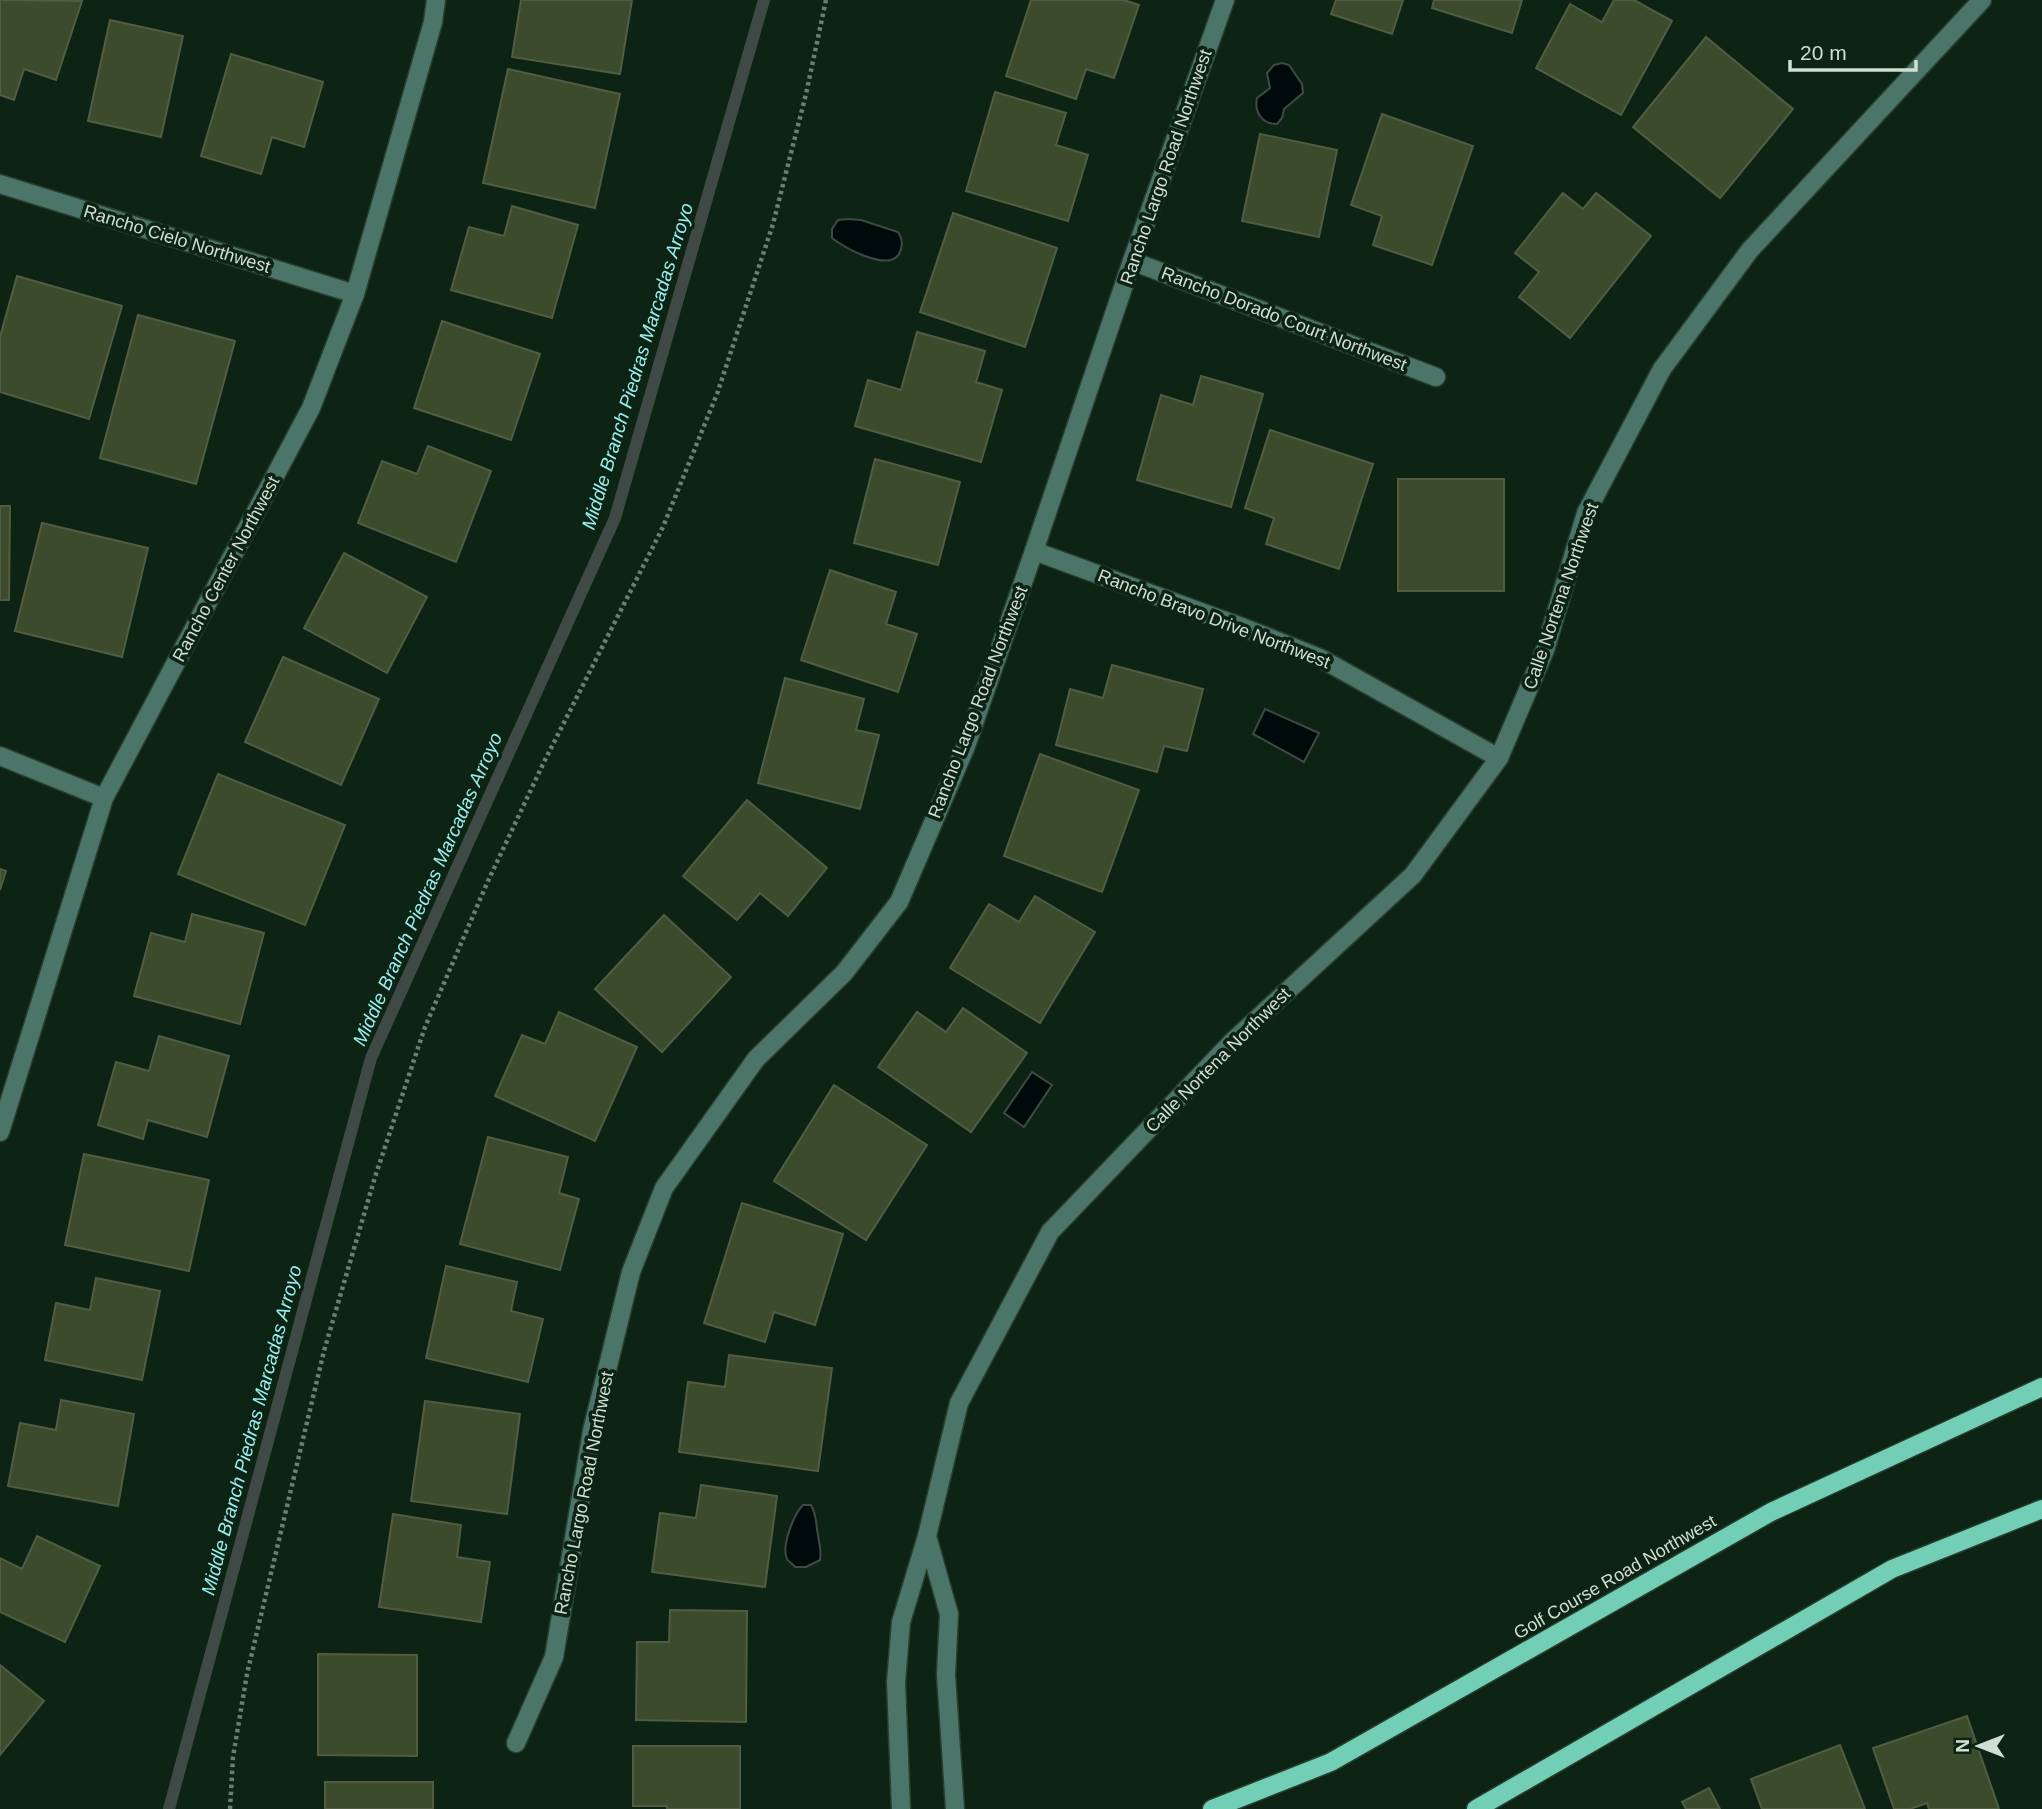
<svg xmlns="http://www.w3.org/2000/svg" width="2042" height="1809" viewBox="0 0 2042 1809" font-family="Arial,sans-serif">
<style>
.water{fill:#000a0a;stroke:#3f4a46;stroke-width:2}
.lines{fill:none;stroke-linecap:round;stroke-linejoin:round}
.stream{stroke:#3f4a46;stroke-width:12}
.building{fill:#3c4b2b;stroke:#515d43;stroke-width:2}
.minor-casing{stroke:#283e2f;stroke-width:21}
.major-casing{stroke:#283e2f;stroke-width:21}
.path{stroke:#6c7e70;stroke-width:4.5;stroke-dasharray:3.5 3.5;stroke-linecap:butt}
.minor{stroke:#4b7568;stroke-width:18}
.major{stroke:#72ceb4;stroke-width:18}
.labels{text-anchor:middle;stroke-width:7;stroke-linejoin:round;paint-order:stroke}
.street-label{font-size:18px;fill:#d1dfd3;stroke:#0d2414}
.water-label{font-size:19px;font-style:italic;fill:#98efef;stroke:#0d2414}
</style>
<rect width="100%" height="100%" fill="#0d2414"/>
<g class="water">
<path d="M1282 63 1289 65 1302 84 1303 93 1284 109 1282 118 1277 124C1262 124 1254 112 1257 98L1270 88 1267 73 1274 65Z"/>
<path d="M848 219 861 220 898 232C903 240 903 246 899 254 888 272 845 248 832 238V229L838 220Z"/>
<polygon points="1265,709 1319,733 1304,762 1253,734"/>
<polygon points="1032,1072 1052,1085 1024,1127 1004,1113"/>
<path d="M803 1505H811C818 1519 815 1521 818 1535 819 1545 822 1550 820 1560L806 1567H795C793 1564 789 1562 787 1559 781 1546 794 1514 803 1505Z"/>
</g>
<g class="lines">
<polyline class="stream" points="169,1809 371,1058 615,518 764,0"/>
</g>
<g class="building">
<polygon points="0,0 82,1 56,80 24,69 14,100 0,95"/>
<polygon points="521,0 632,0 620,74 512,57"/>
<polygon points="1031,0 1124,0 1139,5 1114,78 1086,69 1076,99 1006,76"/>
<polygon points="1336,0 1403,0 1392,34 1331,14"/>
<polygon points="1434,0 1522,0 1512,33 1432,8"/>
<polygon points="1614,0 1634,0 1672,21 1621,115 1536,68 1570,4 1602,22"/>
<polygon points="110,20 183,36 161,137 88,121"/>
<polygon points="1706,37 1793,109 1720,198 1633,127"/>
<polygon points="231,54 323,82 304,147 272,137 261,174 201,156"/>
<polygon points="508,69 620,94 595,208 483,183"/>
<polygon points="995,92 1066,113 1056,145 1088,155 1068,221 966,191"/>
<polygon points="1382,114 1473,146 1432,265 1373,245 1382,216 1351,205"/>
<polygon points="1260,134 1337,150 1319,237 1242,221"/>
<polygon points="1563,193 1583,209 1596,193 1651,236 1570,338 1519,297 1539,272 1515,253"/>
<polygon points="512,206 578,225 552,318 451,290 469,227 504,236"/>
<polygon points="953,213 1057,248 1025,347 920,312"/>
<polygon points="17,276 122,306 89,419 0,392 0,337"/>
<polygon points="138,315 235,341 196,484 100,458"/>
<polygon points="442,321 540,354 511,440 414,408"/>
<polygon points="917,332 985,351 976,382 1002,390 981,462 855,426 868,380 901,390"/>
<polygon points="1201,376 1263,394 1231,507 1137,480 1161,395 1193,405"/>
<polygon points="1270,430 1373,464 1339,569 1266,544 1274,518 1245,508"/>
<polygon points="428,446 491,471 456,562 358,523 382,461 417,474"/>
<polygon points="875,459 960,482 938,565 854,543"/>
<rect x="1398" y="479" width="106" height="112"/>
<polygon points="0,506 10,506 9,600 0,600"/>
<polygon points="42,523 148,548 122,657 15,631"/>
<polygon points="344,553 427,597 387,673 304,628"/>
<polygon points="830,570 896,592 886,624 917,634 898,692 801,660"/>
<polygon points="283,657 379,699 341,785 245,742"/>
<polygon points="1112,665 1203,689 1187,751 1164,746 1157,772 1056,745 1070,689 1103,698"/>
<polygon points="785,678 864,699 856,730 879,735 860,809 758,783"/>
<polygon points="1040,754 1139,790 1102,892 1004,856"/>
<polygon points="218,774 345,825 305,925 178,874"/>
<polygon points="747,800 827,868 788,916 760,893 737,920 683,876"/>
<polygon points="0,869 6,871 0,890"/>
<polygon points="1035,896 1095,932 1040,1023 950,968 989,904 1019,922"/>
<polygon points="192,914 264,933 240,1024 134,996 151,933 185,942"/>
<polygon points="664,915 731,977 662,1052 595,989"/>
<polygon points="963,1008 1027,1053 971,1132 878,1067 917,1012 946,1032"/>
<polygon points="559,1012 637,1047 595,1141 495,1096 522,1035 545,1044"/>
<polygon points="159,1036 229,1056 207,1137 148,1120 143,1139 98,1125 116,1062 149,1071"/>
<polygon points="834,1085 927,1145 866,1240 774,1181"/>
<polygon points="488,1137 568,1157 559,1193 579,1199 560,1270 460,1244"/>
<polygon points="84,1154 209,1180 189,1271 65,1245"/>
<polygon points="742,1203 843,1234 815,1325 774,1312 765,1342 704,1323"/>
<polygon points="446,1266 517,1282 511,1311 543,1319 528,1382 426,1358"/>
<polygon points="96,1278 160,1291 142,1380 45,1360 56,1303 90,1310"/>
<polygon points="729,1355 832,1368 818,1471 679,1452 688,1382 725,1387"/>
<polygon points="61,1400 134,1414 118,1506 8,1486 20,1423 56,1430"/>
<polygon points="425,1401 520,1414 507,1514 411,1501"/>
<polygon points="701,1485 777,1496 765,1587 652,1572 660,1513 696,1518"/>
<polygon points="393,1514 461,1525 457,1557 490,1562 481,1622 379,1607"/>
<polygon points="37,1536 100,1566 65,1642 0,1612 0,1558 22,1569"/>
<polygon points="670,1610 747,1611 746,1722 636,1720 637,1642 669,1642"/>
<polygon points="318,1654 417,1655 417,1756 318,1755"/>
<polygon points="0,1665 44,1701 0,1755"/>
<polygon points="1967,1716 1999,1809 1929,1809 1927,1803 1910,1809 1894,1809 1873,1748"/>
<polygon points="1840,1745 1865,1809 1762,1809 1751,1779"/>
<polygon points="633,1746 740,1746 740,1809 667,1809 667,1806 633,1806"/>
<rect x="325" y="1782" width="108" height="27"/>
<polygon points="1709,1788 1720,1809 1686,1809 1682,1802"/>
</g>
<g class="lines">
<defs>
<g id="minor">
<polyline points="0,184 355,294"/>
<polyline points="1132,261 1436,377"/>
<polyline points="1034,551 1242,627 1320,658 1499,758"/>
<polyline points="0,756 104,798"/>
<polyline points="0,1132 104,798 311,408 355,294 433,22 436,0"/>
<polyline points="927,1536 949,1614 946,1675 955,1809"/>
<polyline points="516,1743 554,1657 592,1431 631,1272 664,1188 756,1059 844,973 899,902 966,746 1034,551 1132,261 1225,0"/>
<polyline points="901,1809 896,1682 901,1622 927,1536 959,1403 1050,1232 1233,1041 1413,875 1499,758 1545,650 1586,513 1662,369 1750,250 1982,0"/>
</g>
<g id="major">
<polyline points="1212,1809 1331,1762 1771,1512 2042,1387"/>
<polyline points="1476,1809 1892,1569 2042,1509"/>
</g>
</defs>
<use href="#minor" class="minor-casing"/>
<use href="#major" class="major-casing"/>
<polyline class="path" points="230,1809 233,1757 247,1674 324,1351 375,1177 425,1027 488,881 544,762 663,527 717,394 773,224 806,94 826,0"/>
<use href="#minor" class="minor"/>
<use href="#major" class="major"/>
</g>
<g class="labels">
<g class="street-label">
<text transform="translate(1166 167) rotate(-71)" y="6">Rancho Largo Road Northwest</text>
<text transform="translate(177 239) rotate(17)" y="6">Rancho Cielo Northwest</text>
<text transform="translate(1284 319) rotate(21)" y="6">Rancho Dorado Court Northwest</text>
<text transform="translate(226 569) rotate(-62)" y="6">Rancho Center Northwest</text>
<text transform="translate(1561 596) rotate(-71)" y="6">Calle Nortena Northwest</text>
<text transform="translate(1214 619) rotate(21)" y="6">Rancho Bravo Drive Northwest</text>
<text transform="translate(978 702) rotate(-69)" y="6">Rancho Largo Road Northwest</text>
<text transform="translate(1218 1060) rotate(-45)" y="6">Calle Nortena Northwest</text>
<text transform="translate(584 1493) rotate(-79)" y="6">Rancho Largo Road Northwest</text>
<text transform="translate(1615 1577) rotate(-30)" y="6">Golf Course Road Northwest</text>
</g>
<g class="water-label">
<text transform="translate(637 366) rotate(-73)" y="7">Middle Branch Piedras Marcadas Arroyo</text>
<text transform="translate(427 889) rotate(-66)" y="7">Middle Branch Piedras Marcadas Arroyo</text>
<text transform="translate(251 1430) rotate(-75)" y="7">Middle Branch Piedras Marcadas Arroyo</text>
</g>
</g>
<g transform="translate(1979 1746) rotate(270)" stroke="#0d2414" stroke-width="5" paint-order="stroke">
<path d="M0-5L12 26L0 18L-12 26Z" fill="#d1dfd3"/>
<text y="-10" font-size="19" font-weight="bold" text-anchor="middle" fill="#d1dfd3">N</text>
</g>
<path d="M1790 60v10h126v-10" fill="none" stroke="#d1dfd3" stroke-width="3.5"/>
<text x="1800" y="60" font-size="21" fill="#d1dfd3" stroke="#0d2414" stroke-width="5" paint-order="stroke">20 m</text>
</svg>
